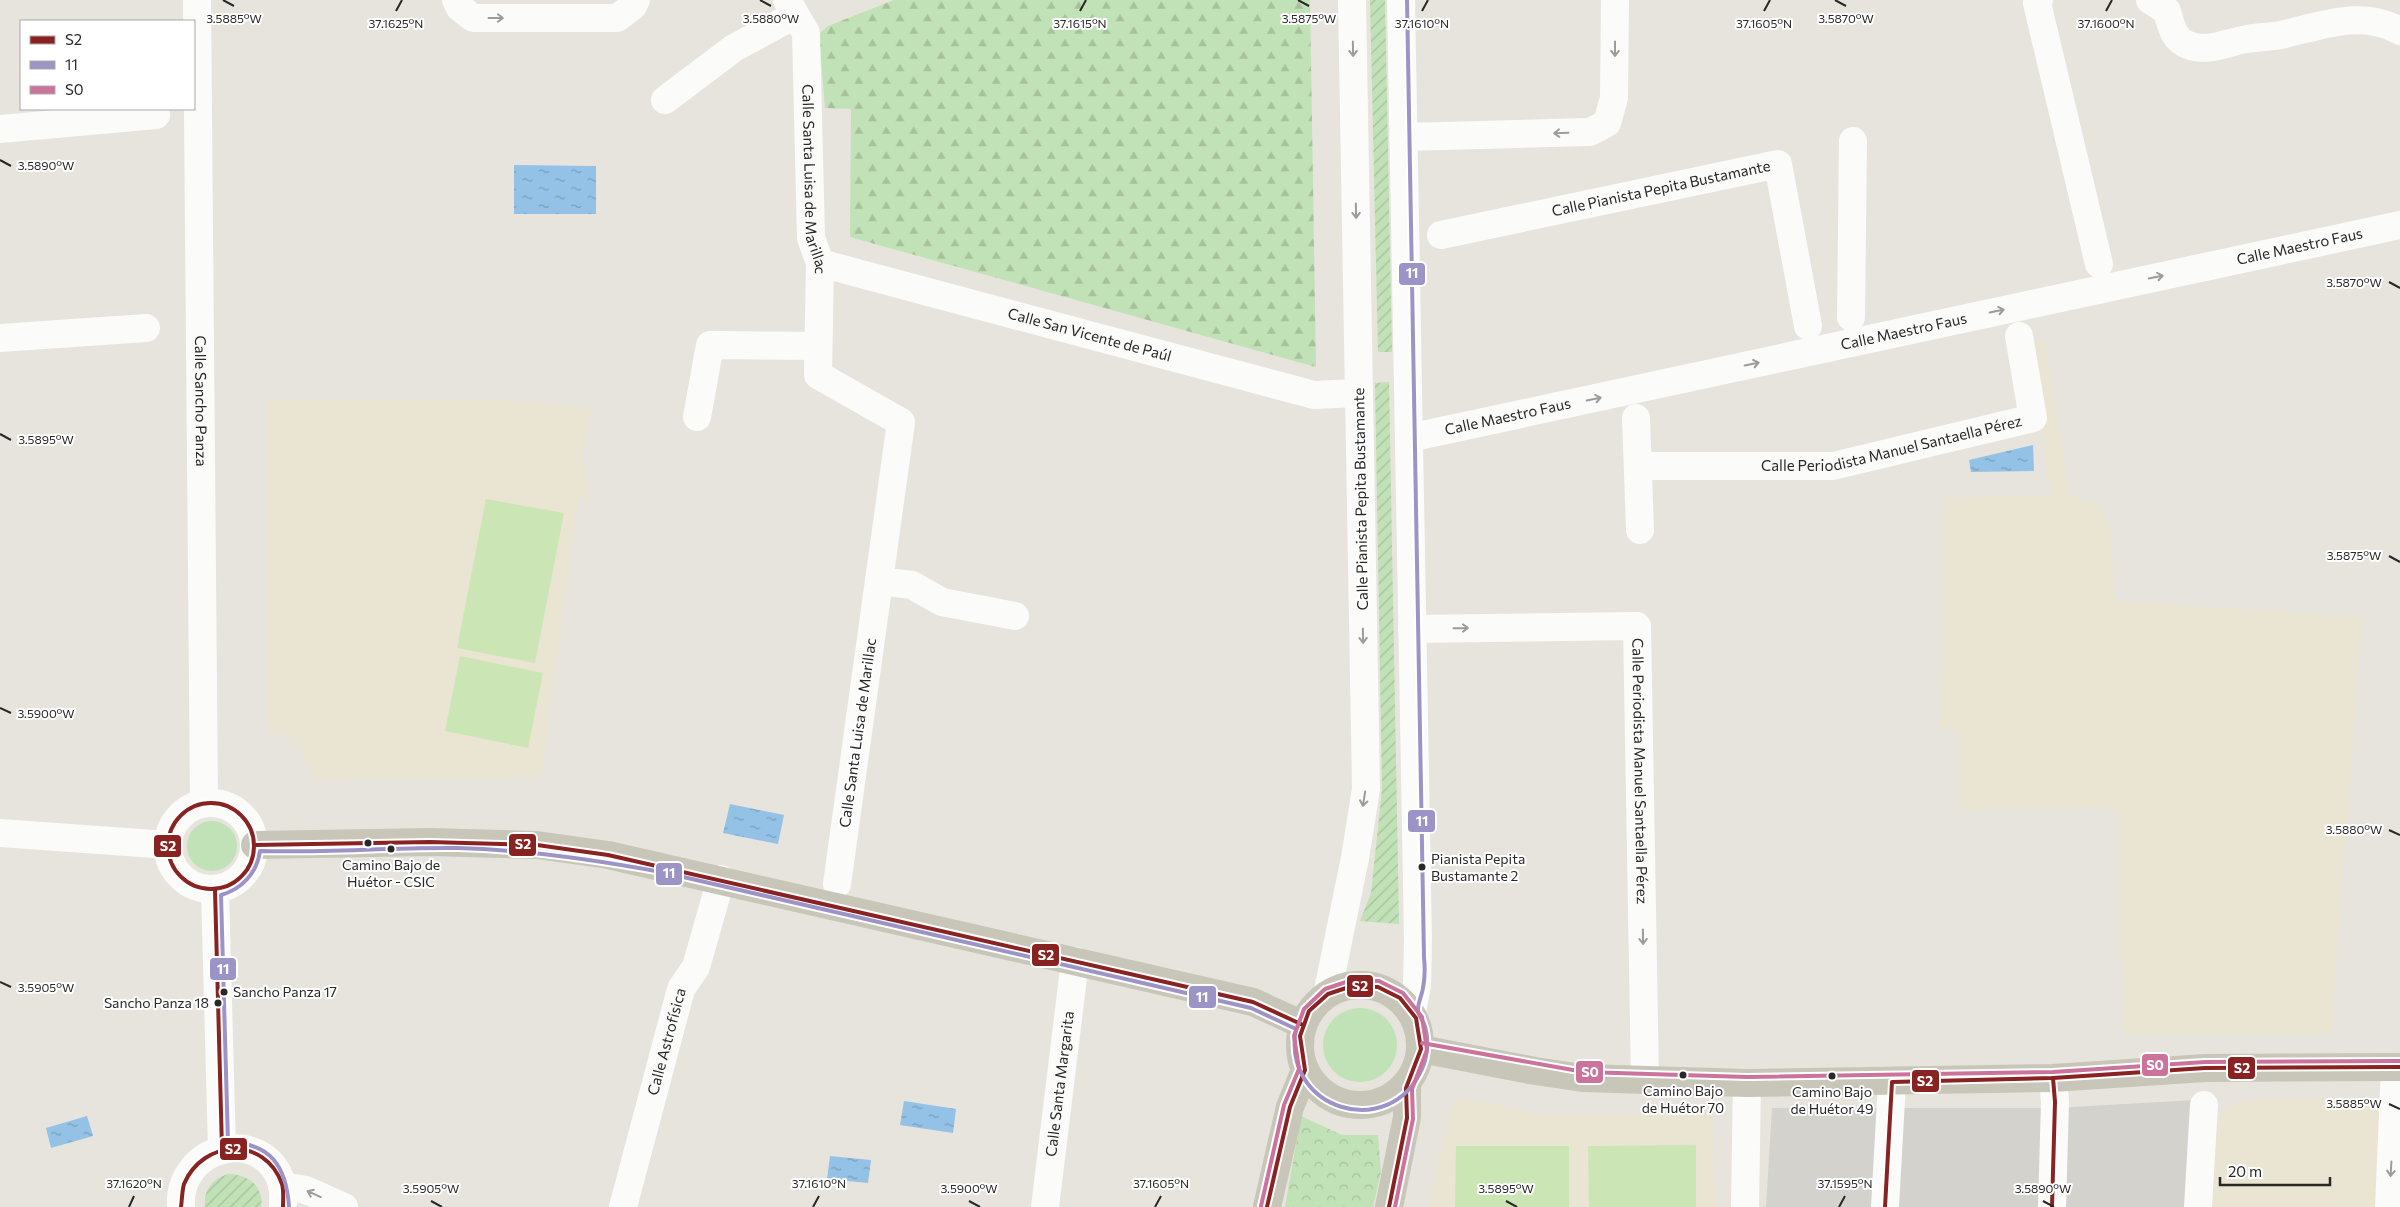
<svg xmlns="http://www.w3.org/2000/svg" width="2400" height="1207" viewBox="0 0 2400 1207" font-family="Commissioner,sans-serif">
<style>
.education{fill:#e9e5d2}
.grass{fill:#c1e1b6}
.forest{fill:url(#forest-firs)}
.park{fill:url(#park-crowns)}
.garden{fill:url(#garden-furrows)}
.pitch{fill:#cbe6b4}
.plaza{fill:#d4d2cc}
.water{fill:url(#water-ripples)}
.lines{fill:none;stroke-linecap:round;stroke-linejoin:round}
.street{stroke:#fbfbfa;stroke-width:28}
.secondary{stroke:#fbfbfa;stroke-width:28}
.primary{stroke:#c7c6b8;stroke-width:28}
.bus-1-casing{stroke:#fff;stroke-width:8}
.bus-2-casing{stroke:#fff;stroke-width:8}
.bus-3-casing{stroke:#fff;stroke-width:8}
.bus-1{stroke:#892321;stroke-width:4}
.bus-2{stroke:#9c94c6;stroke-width:4}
.bus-3{stroke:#cc739c;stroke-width:4}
.oneway{stroke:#9c9c9c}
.ticks{fill:none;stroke:#282828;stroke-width:2}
.bus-dot{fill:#282828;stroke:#fff;stroke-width:2}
.labels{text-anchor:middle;stroke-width:4;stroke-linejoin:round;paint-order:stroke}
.bus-label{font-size:14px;fill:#282828;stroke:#fff}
.street-label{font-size:15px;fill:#282828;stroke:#fff}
.ticks-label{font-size:12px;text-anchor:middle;fill:#282828;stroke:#fff;stroke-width:4;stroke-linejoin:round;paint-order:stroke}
.line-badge{stroke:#fff;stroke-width:2}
.badge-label{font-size:14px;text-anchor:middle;font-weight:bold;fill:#fff}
</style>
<defs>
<pattern id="forest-firs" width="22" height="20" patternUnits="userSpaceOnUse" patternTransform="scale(1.25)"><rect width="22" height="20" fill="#c1e1b6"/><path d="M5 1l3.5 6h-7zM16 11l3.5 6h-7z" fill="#a6c19c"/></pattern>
<pattern id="park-crowns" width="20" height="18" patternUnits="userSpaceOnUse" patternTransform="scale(1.25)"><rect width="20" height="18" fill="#c1e1b6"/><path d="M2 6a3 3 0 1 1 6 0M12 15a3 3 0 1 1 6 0" fill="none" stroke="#a6c19c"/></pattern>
<pattern id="garden-furrows" width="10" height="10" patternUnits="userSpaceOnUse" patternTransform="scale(1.25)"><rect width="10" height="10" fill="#c1e1b6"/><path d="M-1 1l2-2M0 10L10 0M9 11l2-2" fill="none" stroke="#a6c19c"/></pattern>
<pattern id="water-ripples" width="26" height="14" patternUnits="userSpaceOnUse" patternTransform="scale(1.25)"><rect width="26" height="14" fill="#93c2e6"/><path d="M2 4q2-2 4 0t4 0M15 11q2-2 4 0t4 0" fill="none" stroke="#789eba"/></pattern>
</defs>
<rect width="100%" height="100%" fill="#e6e4dd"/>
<g class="education">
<polygon points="2044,338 2070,497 2099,504 2110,526 2116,601 2363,617 2331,1034 2124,1034 2121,993 2118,807 1958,810 1958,730 1940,730 1944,498 2051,495 2030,341"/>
<polygon points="268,400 500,400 591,408 583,458 590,498 579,497 541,777 315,780 298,744 285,736 267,732"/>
<polygon points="1463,1097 1537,1114 1712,1115 1716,1207 1428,1207 1434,1173 1454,1102"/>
<polygon points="2359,1099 2381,1100 2377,1207 2209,1207 2214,1123 2238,1100"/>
</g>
<g class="grass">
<circle cx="212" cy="846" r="25"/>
<circle cx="1360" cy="1045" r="37"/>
</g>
<polygon class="forest" points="894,0 1310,0 1316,367 850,237 851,109 825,108 819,34 828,26"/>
<polygon class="park" points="1301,1116 1342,1135 1378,1135 1381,1172 1373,1207 1285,1207"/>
<g class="garden">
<polygon points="1370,0 1385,0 1392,352 1378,352"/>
<polygon points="1389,382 1399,924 1360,921 1371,893 1382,790 1375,383"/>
<path d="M228 1174C248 1174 264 1186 261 1207H205C203 1190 212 1179 228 1174Z"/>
</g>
<g class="pitch">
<polygon points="486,499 564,513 535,663 457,648"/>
<polygon points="460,656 543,673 528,748 445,731"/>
<polygon points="1696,1145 1696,1207 1589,1207 1588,1146"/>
<polygon points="1456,1146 1569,1146 1569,1207 1455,1207"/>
</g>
<polygon class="plaza" points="2195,1100 2190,1207 1766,1207 1772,1108 2054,1108"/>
<g class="water">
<polygon points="514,165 596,166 596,214 514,214"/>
<polygon points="2033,445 2034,471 1971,472 1969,460"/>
<polygon points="730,804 784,815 778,844 723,833"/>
<polygon points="904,1101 956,1109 953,1133 900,1125"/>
<polygon points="87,1116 93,1136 51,1148 46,1128"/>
<polygon points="830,1156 871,1160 868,1183 827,1179"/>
</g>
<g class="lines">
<g class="street">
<polyline points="456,0 460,8 473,18 617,18 633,6 636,0"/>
<path id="s1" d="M787 0 806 33 811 238 820 263 818 375 901 422 837 884"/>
<polyline points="2039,0 2037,3 2099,264"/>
<path d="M2150 0 2167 11C2171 25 2173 39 2188 45 2208 53 2227 42 2247 39 2258 37 2270 37 2281 35 2320 26 2362 9 2400 31"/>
<polyline points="665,100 734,48 795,15"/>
<polyline points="0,129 156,115"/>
<polyline points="1404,137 1590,132 1607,123 1614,98 1615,0"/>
<path id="s2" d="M1441 235 1778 164 1808 326"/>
<path id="s3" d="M820 263 1314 395 1359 393"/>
<polyline points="1851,317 1853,141"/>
<polyline points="0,338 146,328"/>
<polyline points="697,417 710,345 818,346"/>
<polyline points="1636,418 1640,530"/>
<path id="s4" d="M1638 466H1833L2033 418 2019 336"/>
<polyline points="879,581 912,585 942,602 1015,616"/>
<path id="s5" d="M1412 629 1637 626 1645 1080"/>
<path id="s6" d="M623 1207 681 989 696 967 721 879"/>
<path id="s7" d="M1045 1207 1075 961"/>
<polyline points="1745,1207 1747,1083"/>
<polyline points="2198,1207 2204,1105"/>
<polyline points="2389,1207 2395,1067"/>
</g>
<g class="secondary">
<path id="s8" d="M197 0 204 803"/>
<polyline points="1401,0 1418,940 1417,985 1412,1012"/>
<path id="s9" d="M1409 438 2400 225"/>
<circle cx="211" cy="846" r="43"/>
<polyline points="0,833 168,845"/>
<polyline points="215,890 222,1149"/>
<polyline points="1327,995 1355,858 1366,789 1352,0"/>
<polyline points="282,1186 306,1190 344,1207"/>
<path d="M181 1207C177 1144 265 1125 282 1184 284 1191 283 1200 283 1207"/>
<polyline points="1885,1207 1892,1082"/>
<polyline points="2052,1207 2055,1102 2053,1078"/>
</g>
<g class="primary">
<polyline points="255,845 430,842 537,845 608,855 1253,1002 1303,1025"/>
<circle cx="1360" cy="1045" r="60"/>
<polyline points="1421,1049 1535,1071 1583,1078 1747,1083 2053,1078 2205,1068 2400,1067"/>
<polyline points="1267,1207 1290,1107 1305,1070"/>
<polyline points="1389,1207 1407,1117 1407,1084"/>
</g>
<defs>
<g id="bus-1">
<circle cx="211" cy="846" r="43"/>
<polyline points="255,845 430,842 537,845 608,855 1253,1002 1303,1025"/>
<polyline points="215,890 222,1149"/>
<path d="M181 1207C182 1200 182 1191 184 1184 203 1139 265 1136 282 1184 284 1191 283 1200 283 1207"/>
<polyline points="1267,1207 1290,1107 1305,1070 1300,1036 1309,1011 1328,994 1352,986 1378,987 1400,998 1416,1018 1421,1049 1406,1088 1407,1118 1389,1207"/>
<polyline points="1885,1207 1892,1082 2053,1078 2205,1068 2400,1067"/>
<polyline points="2052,1207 2055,1102 2053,1078"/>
</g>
<path id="bus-2" d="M289 1206C286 1167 271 1142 228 1143L221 895C242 889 257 873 260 851 326 853 392 847 458 848 528 850 597 860 666 873L1251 1008 1296 1029C1281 1109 1389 1143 1422 1069 1428 1056 1429 1037 1424 1024 1422 1019 1418 1015 1418 1010 1418 1002 1422 995 1423 988 1425 978 1425 967 1424 957L1407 0"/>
<g id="bus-3">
<polyline points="1422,1043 1584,1072 1747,1077 2053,1072 2205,1062 2400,1061"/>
<polyline points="1261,1206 1284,1105 1299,1069 1294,1036 1304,1009 1325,989 1352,980 1379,981 1403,993 1422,1017 1427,1050 1412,1089 1413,1119 1395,1207"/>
</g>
</defs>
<use href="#bus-1" class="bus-1-casing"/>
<use href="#bus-2" class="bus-2-casing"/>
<use href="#bus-3" class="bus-3-casing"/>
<use href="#bus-1" class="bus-1"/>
<use href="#bus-2" class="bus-2"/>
<use href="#bus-3" class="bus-3"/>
</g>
<defs><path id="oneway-shaft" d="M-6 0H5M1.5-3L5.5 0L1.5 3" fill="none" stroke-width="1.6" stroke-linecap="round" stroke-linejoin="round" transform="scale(1.25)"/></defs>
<g class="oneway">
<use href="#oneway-shaft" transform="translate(496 18)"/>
<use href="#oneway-shaft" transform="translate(1353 49) rotate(89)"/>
<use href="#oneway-shaft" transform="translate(1615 49) rotate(90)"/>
<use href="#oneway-shaft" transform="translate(1561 133) rotate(178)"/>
<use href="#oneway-shaft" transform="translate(1356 211) rotate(89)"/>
<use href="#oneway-shaft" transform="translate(2156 277) rotate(-12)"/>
<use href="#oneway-shaft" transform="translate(1997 311) rotate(-12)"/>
<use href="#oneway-shaft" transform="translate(1752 364) rotate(-12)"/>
<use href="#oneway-shaft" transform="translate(1594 399) rotate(-12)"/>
<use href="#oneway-shaft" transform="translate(1461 628) rotate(-1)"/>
<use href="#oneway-shaft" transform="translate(1363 636) rotate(89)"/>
<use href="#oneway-shaft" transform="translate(1364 799) rotate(99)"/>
<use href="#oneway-shaft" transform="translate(1643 937) rotate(89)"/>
<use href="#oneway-shaft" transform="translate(2391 1169) rotate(93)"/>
<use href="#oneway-shaft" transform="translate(314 1194) rotate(-156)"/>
</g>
<path class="ticks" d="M223 0 234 6M760 0 771 6M1298 0 1309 6M1835 0 1846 6M396 11 402 0M1080 11 1086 0M1422 11 1428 0M1764 11 1770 0M2106 11 2112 0M0 160 11 166M2389 282 2400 288M0 434 11 440M2389 556 2400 562M0 708 11 713M2389 830 2400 835M0 982 11 987M2389 1104 2400 1109M431 1201 442 1207M969 1201 980 1207M1506 1201 1517 1207M2043 1201 2054 1207M129 1207 134 1196M813 1207 819 1196M1155 1207 1161 1196M1839 1207 1845 1196"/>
<g class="bus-dot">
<circle cx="368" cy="843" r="4.5"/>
<circle cx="391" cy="849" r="4.5"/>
<circle cx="1422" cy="867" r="4.5"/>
<circle cx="224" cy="992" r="4.5"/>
<circle cx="218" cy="1003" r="4.5"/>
<circle cx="1683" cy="1075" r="4.5"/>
<circle cx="1832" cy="1076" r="4.5"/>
</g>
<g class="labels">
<g class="bus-label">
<text x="1431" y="864" text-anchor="start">Pianista Pepita<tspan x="1431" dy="17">Bustamante 2</tspan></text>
<text x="391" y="870">Camino Bajo de<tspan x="391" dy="17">Huétor - CSIC</tspan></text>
<text x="233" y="997" text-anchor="start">Sancho Panza 17</text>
<text x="209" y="1008" text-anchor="end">Sancho Panza 18</text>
<text x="1683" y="1096">Camino Bajo<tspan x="1683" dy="17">de Huétor 70</tspan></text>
<text x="1832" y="1097">Camino Bajo<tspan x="1832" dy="17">de Huétor 49</tspan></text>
</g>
<g class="street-label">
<text dy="5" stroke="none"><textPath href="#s1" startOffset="185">Calle Santa Luisa de Marillac</textPath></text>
<text dy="5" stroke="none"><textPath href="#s2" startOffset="225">Calle Pianista Pepita Bustamante</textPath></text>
<text dy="5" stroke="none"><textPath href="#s9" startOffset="911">Calle Maestro Faus</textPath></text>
<text dy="5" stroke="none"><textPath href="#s9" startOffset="506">Calle Maestro Faus</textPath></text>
<text dy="5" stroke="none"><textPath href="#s3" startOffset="279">Calle San Vicente de Paúl</textPath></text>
<text dy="5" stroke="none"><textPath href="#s8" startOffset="401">Calle Sancho Panza</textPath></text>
<text dy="5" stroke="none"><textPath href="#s9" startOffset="101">Calle Maestro Faus</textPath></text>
<text dy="5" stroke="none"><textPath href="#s4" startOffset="256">Calle Periodista Manuel Santaella Pérez</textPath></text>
<text transform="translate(1361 499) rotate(-91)" y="5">Calle Pianista Pepita Bustamante</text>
<text transform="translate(858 733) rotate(-82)" y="5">Calle Santa Luisa de Marillac</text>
<text dy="5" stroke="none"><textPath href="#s5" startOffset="370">Calle Periodista Manuel Santaella Pérez</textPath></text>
<text dy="5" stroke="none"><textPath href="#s6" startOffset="171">Calle Astrofísica</textPath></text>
<text dy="5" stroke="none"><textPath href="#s7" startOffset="124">Calle Santa Margarita</textPath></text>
</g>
</g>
<g class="ticks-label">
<text x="1846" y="23">3.5870°W</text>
<text x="771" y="23">3.5880°W</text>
<text x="1309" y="23">3.5875°W</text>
<text x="234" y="23">3.5885°W</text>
<text x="396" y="28">37.1625°N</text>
<text x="1080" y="28">37.1615°N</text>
<text x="1422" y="28">37.1610°N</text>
<text x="1764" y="28">37.1605°N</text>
<text x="2106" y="28">37.1600°N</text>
<text x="46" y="170">3.5890°W</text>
<text x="2354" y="287">3.5870°W</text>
<text x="46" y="444">3.5895°W</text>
<text x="2354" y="560">3.5875°W</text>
<text x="46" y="718">3.5900°W</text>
<text x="2354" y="834">3.5880°W</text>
<text x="46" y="992">3.5905°W</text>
<text x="2354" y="1108">3.5885°W</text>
<text x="134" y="1188">37.1620°N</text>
<text x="819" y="1188">37.1610°N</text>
<text x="1161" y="1188">37.1605°N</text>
<text x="1845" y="1188">37.1595°N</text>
<text x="431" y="1193">3.5905°W</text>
<text x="969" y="1193">3.5900°W</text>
<text x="1506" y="1193">3.5895°W</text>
<text x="2043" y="1193">3.5890°W</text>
</g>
<g class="line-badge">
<rect x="1398" y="262" width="28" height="24" rx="5" fill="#9c94c6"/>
<rect x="1407" y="809" width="29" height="24" rx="5" fill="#9c94c6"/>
<rect x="508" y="833" width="29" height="24" rx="5" fill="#892321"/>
<rect x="153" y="834" width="29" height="24" rx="5" fill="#892321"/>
<rect x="655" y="862" width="28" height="24" rx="5" fill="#9c94c6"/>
<rect x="1031" y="943" width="29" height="24" rx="5" fill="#892321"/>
<rect x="209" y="957" width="28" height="24" rx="5" fill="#9c94c6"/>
<rect x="1346" y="974" width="28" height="24" rx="5" fill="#892321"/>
<rect x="1188" y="985" width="29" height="24" rx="5" fill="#9c94c6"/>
<rect x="2141" y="1053" width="28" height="24" rx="5" fill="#cc739c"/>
<rect x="2227" y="1056" width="29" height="24" rx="5" fill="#892321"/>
<rect x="1575" y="1060" width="29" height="24" rx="5" fill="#cc739c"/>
<rect x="1911" y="1069" width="29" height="24" rx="5" fill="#892321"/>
<rect x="219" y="1137" width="29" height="24" rx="5" fill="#892321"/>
</g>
<g class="badge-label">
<text x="1412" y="278">11</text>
<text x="1422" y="826">11</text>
<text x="523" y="849">S2</text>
<text x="168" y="851">S2</text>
<text x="669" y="878">11</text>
<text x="1046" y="960">S2</text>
<text x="223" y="974">11</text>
<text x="1360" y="991">S2</text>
<text x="1202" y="1002">11</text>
<text x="2155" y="1070">S0</text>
<text x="2242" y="1073">S2</text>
<text x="1590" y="1077">S0</text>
<text x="1925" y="1086">S2</text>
<text x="233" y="1154">S2</text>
</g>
<rect x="20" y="20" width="175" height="90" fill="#ffffff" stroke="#a9a9a9"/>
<rect x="30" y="36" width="25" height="8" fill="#892321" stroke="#a9a9a9"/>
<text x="65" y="45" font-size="15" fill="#282828">S2</text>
<rect x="30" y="61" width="25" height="8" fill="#9c94c6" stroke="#a9a9a9"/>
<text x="65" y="70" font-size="15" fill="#282828">11</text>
<rect x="30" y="86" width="25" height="8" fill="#cc739c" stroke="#a9a9a9"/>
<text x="65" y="95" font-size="15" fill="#282828">S0</text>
<path d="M2220 1177v8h110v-8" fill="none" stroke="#282828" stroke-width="2.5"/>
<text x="2228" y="1177" font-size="15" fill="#282828" stroke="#ffffff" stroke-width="4" paint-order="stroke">20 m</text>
</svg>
